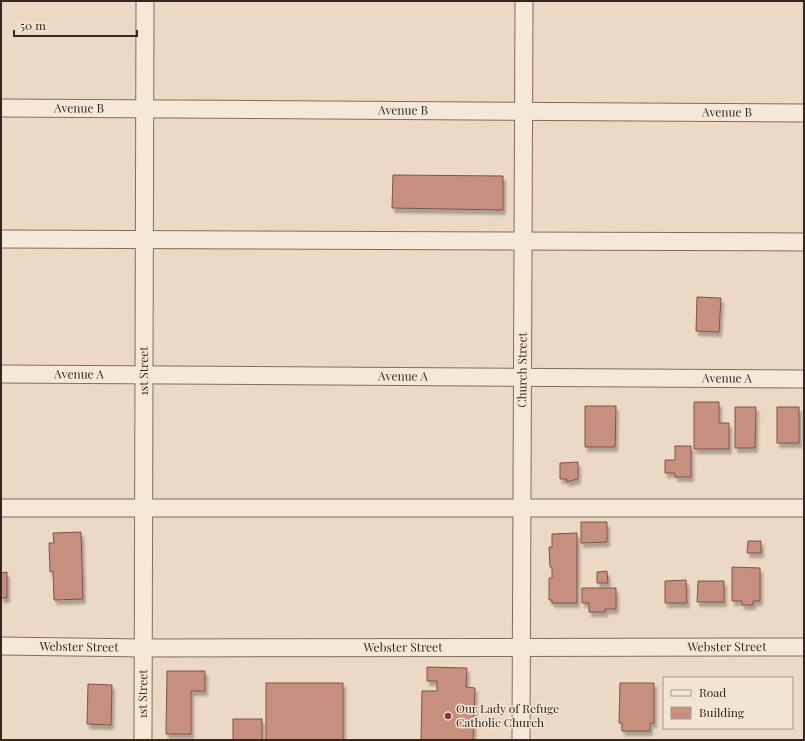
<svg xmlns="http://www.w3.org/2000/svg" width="805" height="741" viewBox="0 0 805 741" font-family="'Playfair Display',serif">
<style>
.building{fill:#c68f7e;stroke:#825244;filter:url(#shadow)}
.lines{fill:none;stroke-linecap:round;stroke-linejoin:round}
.minor-casing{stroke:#856b5c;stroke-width:19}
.minor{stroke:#f6e8d8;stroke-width:17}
.poi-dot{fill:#8f3142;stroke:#f3e5d4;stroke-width:1.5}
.labels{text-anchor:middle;stroke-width:3;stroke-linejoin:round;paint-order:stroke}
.street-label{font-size:12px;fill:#36261f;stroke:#f3e5d4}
.poi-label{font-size:12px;fill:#36261f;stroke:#f3e5d4;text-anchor:start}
</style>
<defs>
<filter id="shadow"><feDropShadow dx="2.5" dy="4.5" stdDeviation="1" flood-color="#0004"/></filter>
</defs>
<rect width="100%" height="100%" fill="#ebd9c5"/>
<g class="building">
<polygon points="393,175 503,176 503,210 392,208"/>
<polygon points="697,297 721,298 719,332 696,331"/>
<polygon points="694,402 719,402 719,423 729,423 729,449 694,449"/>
<polygon points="585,406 616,406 615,447 585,447"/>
<polygon points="735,407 756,407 755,448 735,448"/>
<rect x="777" y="407" width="22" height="36"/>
<polygon points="675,446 691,446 691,477 675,477 675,473 665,473 665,460 675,460"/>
<polygon points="578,462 578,479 566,482 567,479 560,479 560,463"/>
<polygon points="581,522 607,522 607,542 581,543"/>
<polygon points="81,532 83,599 54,600 53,571 50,572 49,543 54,543 53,533"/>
<polygon points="577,533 577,603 552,603 552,600 549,600 549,578 552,578 552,567 550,567 549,547 552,547 552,534"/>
<polygon points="748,541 761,541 761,553 747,553"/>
<polygon points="732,567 760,568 760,601 753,601 753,605 742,605 742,601 732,601"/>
<polygon points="607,571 608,583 597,583 597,572"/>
<polygon points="7,572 7,598 1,598 1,573"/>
<polygon points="686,580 687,603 665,603 665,581"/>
<polygon points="698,581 724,581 724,602 697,602"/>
<polygon points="582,588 616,588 616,609 605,609 605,612 589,612 589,603 582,603"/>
<polygon points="427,667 467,668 466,687 475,688 473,740 421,740 422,691 437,691 437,681 427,681"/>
<polygon points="167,671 205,671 205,691 191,691 191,734 166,734"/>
<rect x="266" y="683" width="77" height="57"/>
<polygon points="620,683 654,683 654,723 650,723 650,731 622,731 622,723 619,723"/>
<polygon points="88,684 112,685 111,725 87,724"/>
<rect x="233" y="719" width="29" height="21"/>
</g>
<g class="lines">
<defs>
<g id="minor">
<path id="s1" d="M1 108 804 113"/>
<polyline points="1,239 804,242"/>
<path id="s2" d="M1 374 804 379"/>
<polyline points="1,508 804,508"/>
<path id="s3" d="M1 646 143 648 804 647"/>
<path id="s4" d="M143 740 145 1"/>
<path id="s5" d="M521 740 524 1"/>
</g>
</defs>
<use href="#minor" class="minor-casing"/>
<use href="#minor" class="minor"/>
</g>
<circle class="poi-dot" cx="448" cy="716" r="4"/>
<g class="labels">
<g class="street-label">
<text dy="4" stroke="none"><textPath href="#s1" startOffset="78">Avenue B</textPath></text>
<text dy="4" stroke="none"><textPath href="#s1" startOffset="402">Avenue B</textPath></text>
<text dy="4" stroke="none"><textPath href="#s1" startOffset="726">Avenue B</textPath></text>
<text dy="4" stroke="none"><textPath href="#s4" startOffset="369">1st Street</textPath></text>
<text dy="4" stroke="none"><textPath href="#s5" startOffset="370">Church Street</textPath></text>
<text dy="4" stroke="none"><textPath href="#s2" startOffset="78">Avenue A</textPath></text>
<text dy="4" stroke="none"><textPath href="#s2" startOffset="402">Avenue A</textPath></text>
<text dy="4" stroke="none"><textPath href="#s2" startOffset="726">Avenue A</textPath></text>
<text dy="4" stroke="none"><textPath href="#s3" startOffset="726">Webster Street</textPath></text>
<text dy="4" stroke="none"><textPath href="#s3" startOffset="78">Webster Street</textPath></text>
<text dy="4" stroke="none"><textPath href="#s3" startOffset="402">Webster Street</textPath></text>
<text dy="4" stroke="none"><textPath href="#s4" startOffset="46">1st Street</textPath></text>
</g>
<g class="poi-label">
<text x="456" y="713">Our Lady of Refuge<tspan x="456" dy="14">Catholic Church</tspan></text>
</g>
</g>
<rect width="805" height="741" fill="none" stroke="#36261f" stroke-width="4"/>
<rect x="663" y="677" width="130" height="52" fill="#f3e5d4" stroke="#a7998c"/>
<rect x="671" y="690" width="20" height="6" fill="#f6e8d8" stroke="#a7998c"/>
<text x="699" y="697" font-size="12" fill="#36261f">Road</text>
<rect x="671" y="707" width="20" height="12" fill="#c68f7e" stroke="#a7998c"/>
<text x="699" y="717" font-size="12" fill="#36261f">Building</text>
<path d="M14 30v6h123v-6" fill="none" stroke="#36261f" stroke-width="2"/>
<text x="20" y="30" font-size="12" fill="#36261f" stroke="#f3e5d4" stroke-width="3" paint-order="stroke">50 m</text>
</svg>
